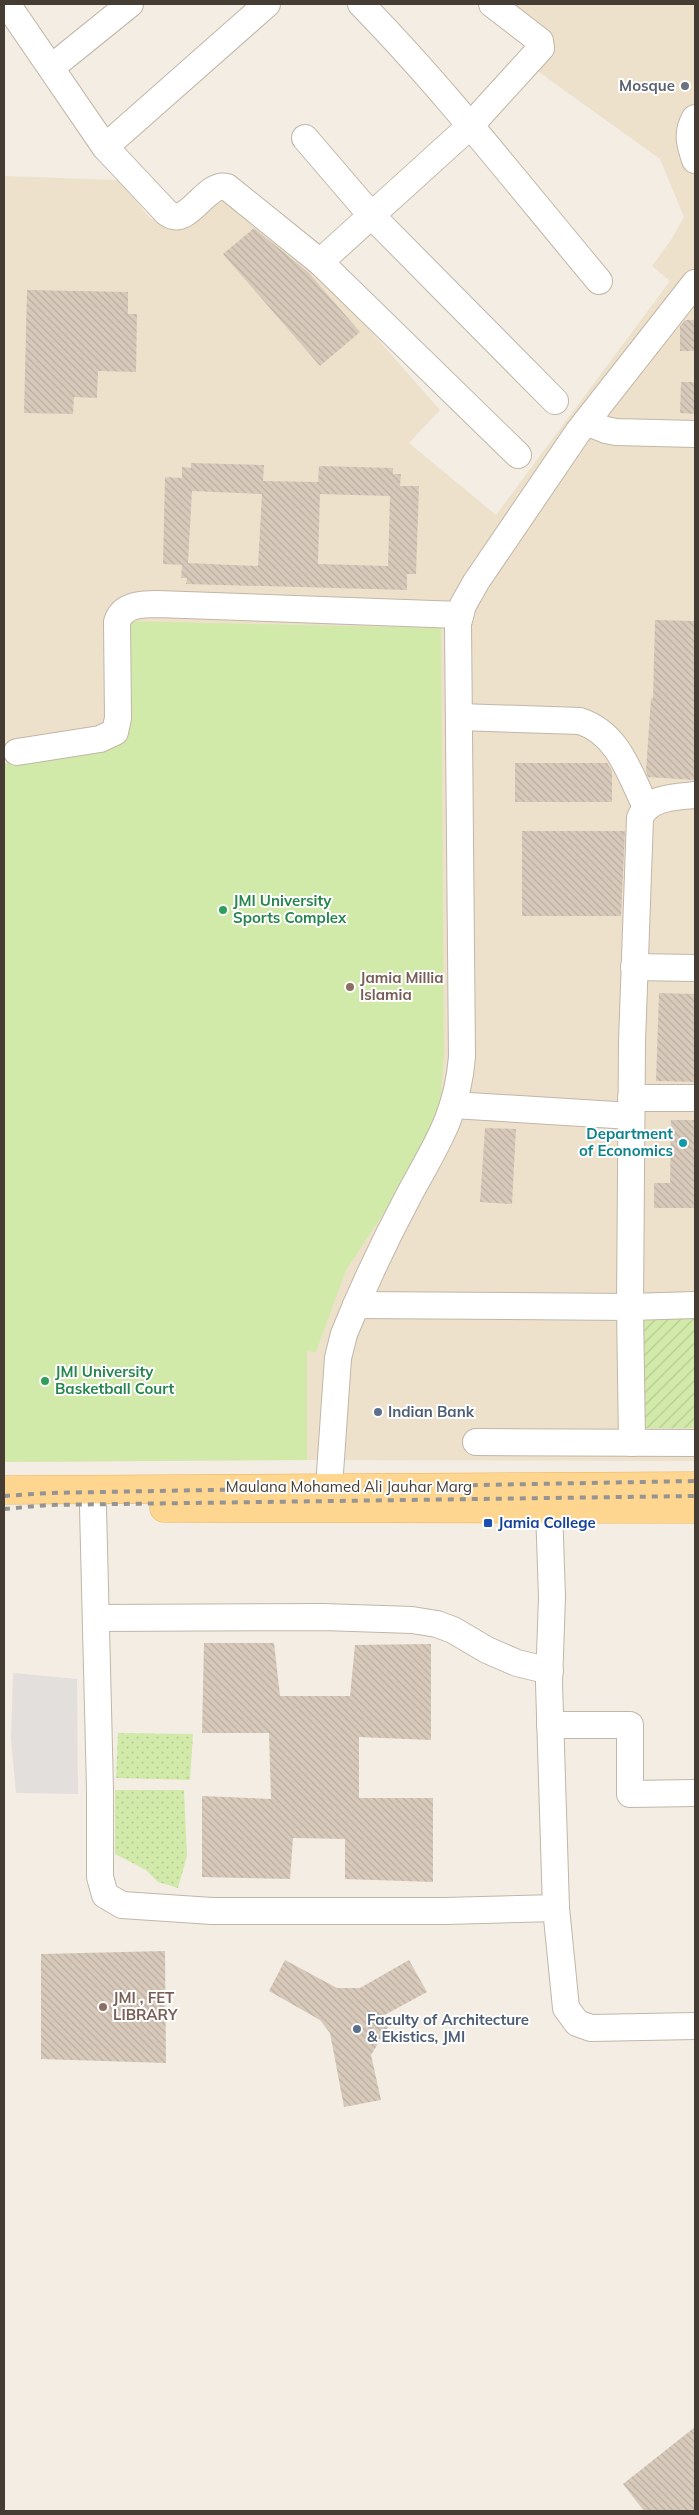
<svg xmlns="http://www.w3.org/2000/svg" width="699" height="2515" viewBox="0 0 699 2515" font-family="Mulish,sans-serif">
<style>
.education{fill:#ede1cc}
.grass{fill:#d2eaa9}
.park{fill:url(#park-dots)}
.garden{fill:url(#garden-furrows)}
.parking{fill:#e3dfdc}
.building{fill:url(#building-back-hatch);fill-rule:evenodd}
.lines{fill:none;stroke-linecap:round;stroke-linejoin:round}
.minor-casing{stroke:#c1b6a8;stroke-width:28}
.major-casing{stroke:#e9b35a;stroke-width:29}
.minor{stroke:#fff;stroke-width:26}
.major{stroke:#ffd68f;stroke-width:28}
.rail{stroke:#949494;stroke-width:4;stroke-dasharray:6 6;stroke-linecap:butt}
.worship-dot{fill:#6b7280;stroke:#fff;stroke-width:2}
.leisure-dot{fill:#2e9e5b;stroke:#fff;stroke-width:2}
.education-dot{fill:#8d6e63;stroke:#fff;stroke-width:2}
.culture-dot{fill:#0f9aa8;stroke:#fff;stroke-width:2}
.service-dot{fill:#5c6f8a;stroke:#fff;stroke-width:2}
.transit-dot{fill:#1a4fb4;stroke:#fff;stroke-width:2}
.labels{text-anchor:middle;stroke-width:4;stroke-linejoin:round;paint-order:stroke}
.worship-label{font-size:15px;font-weight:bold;fill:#5b616d;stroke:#fff;text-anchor:end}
.leisure-label{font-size:15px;font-weight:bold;fill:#27864d;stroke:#fff;text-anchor:start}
.education-label{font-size:15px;font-weight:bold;fill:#785e54;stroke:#fff;text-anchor:start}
.culture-label{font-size:15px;font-weight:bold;fill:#0d838f;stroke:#fff;text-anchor:end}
.service-label{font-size:15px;font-weight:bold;fill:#4e5e75;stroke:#fff;text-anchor:start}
.street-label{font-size:15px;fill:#453c33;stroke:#fff}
.transit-label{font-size:15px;font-weight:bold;fill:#164399;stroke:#fff;text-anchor:start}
</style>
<defs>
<pattern id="park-dots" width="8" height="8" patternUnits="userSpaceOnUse" patternTransform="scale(1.25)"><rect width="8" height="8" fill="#d2eaa9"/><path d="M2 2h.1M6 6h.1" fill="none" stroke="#b6ca92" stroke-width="1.8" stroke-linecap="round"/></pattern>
<pattern id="garden-furrows" width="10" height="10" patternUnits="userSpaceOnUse" patternTransform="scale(1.25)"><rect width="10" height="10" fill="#d2eaa9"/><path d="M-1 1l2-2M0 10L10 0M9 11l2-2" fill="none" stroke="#b6ca92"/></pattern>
<pattern id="building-back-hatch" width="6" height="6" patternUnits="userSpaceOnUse" patternTransform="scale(1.25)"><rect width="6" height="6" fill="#d8cabb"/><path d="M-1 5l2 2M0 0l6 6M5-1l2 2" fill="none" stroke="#bbaea1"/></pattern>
</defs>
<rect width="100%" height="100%" fill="#f3ede3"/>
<polygon class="education" points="482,4 695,4 695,1461 307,1460 4,1462 4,176 119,180 149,217 165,226 211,185 300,251 440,410 409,443 496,515 670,281 652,266 671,240 684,217 660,159 536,70 547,56"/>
<polygon class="grass" points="122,621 441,628 444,1056 440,1106 423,1149 388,1207 346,1270 316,1352 307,1351 307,1460 4,1462 4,764 122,740"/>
<g class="park">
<polygon points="118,1733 193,1734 190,1780 116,1778"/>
<polygon points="115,1790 184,1790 187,1856 178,1888 158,1882 146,1870 115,1854"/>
</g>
<polygon class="garden" points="644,1318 695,1318 695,1428 642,1428"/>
<polygon class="parking" points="13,1673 77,1679 78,1794 16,1793 11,1740"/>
<g class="building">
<polygon points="254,228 308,272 360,332 320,366 223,254"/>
<polygon points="27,290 128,292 128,314 137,314 136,372 98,371 97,398 74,397 73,414 24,413"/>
<polygon points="685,320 695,320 695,351 680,351 680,326"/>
<polygon points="681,382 695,382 695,414 680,413"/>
<path d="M191 463 264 465 263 481 318 482 319 466 393 468V474H401L400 486H419L416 574H407V590L186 584 187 578H181L182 565 163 564 165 477 182 478V467L191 468ZM192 491 262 494 258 566 188 563ZM320 494 390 496 388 566 318 564Z"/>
<polygon points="655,620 695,621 695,780 648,777 646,771 651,698 653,699"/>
<polygon points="515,763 607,763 612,771 612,802 515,802"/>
<polygon points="522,831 625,831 621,916 522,916"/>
<polygon points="659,993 695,994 695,1082 656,1081"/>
<polygon points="671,1120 695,1120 695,1208 654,1208 654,1183 670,1183"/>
<polygon points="485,1128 516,1129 512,1204 480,1202"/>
<polygon points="204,1643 274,1643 280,1696 350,1696 355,1645 431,1644 431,1740 359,1737 359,1798 433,1798 433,1882 345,1879 345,1839 293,1838 290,1879 202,1877 202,1796 271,1799 269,1733 202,1733"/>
<polygon points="165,1951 166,2063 41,2059 41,1954"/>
<polygon points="285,1960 337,1988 360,1988 409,1960 427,1992 379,2018 389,2026 371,2055 381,2100 344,2107 330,2033 320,2020 269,1991"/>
<polygon points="695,2427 695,2511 644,2511 623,2484"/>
</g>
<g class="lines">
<defs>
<g id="minor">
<path d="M7 4 105 147 167 213C189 229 205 181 227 187L320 262 518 455"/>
<path d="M361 4C446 91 521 188 599 281"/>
<polyline points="52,67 130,4"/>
<path d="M695 118C686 133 690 145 695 160"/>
<polyline points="305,138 371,215 555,401"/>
<polyline points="105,147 267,4"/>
<polyline points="320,262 470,126 541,48 540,41 492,4"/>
<polyline points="586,422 606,430 616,432 695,434"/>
<path d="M459 717 580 721C619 734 629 773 646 807"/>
<path d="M17 752 100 739 115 732 118 718 117 622C122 605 141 604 157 604L460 615"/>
<polyline points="634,967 695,968"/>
<polyline points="631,1098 695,1098"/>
<polyline points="453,1105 631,1116"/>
<polyline points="356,1305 630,1307 695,1305"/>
<polyline points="476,1442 695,1443"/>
<path d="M632 1443 630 1307 632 1042 640 818C648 797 675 797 695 795"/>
<path d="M329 1487 338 1358 344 1334C363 1287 385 1240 409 1195 436 1145 457 1116 462 1057L458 624 463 605 476 582 578 432 695 283"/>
<polyline points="93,1507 100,1789 100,1877 105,1895 122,1905 212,1911 445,1911 556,1908"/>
<polyline points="549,1509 552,1597 549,1683 556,1908 566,2008 577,2023 591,2028 695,2026"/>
<polyline points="96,1618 323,1617 412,1620 437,1624 453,1630 487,1650 517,1663 550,1671"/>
<polyline points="550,1725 630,1725 630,1794 695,1793"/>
</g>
<g id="major">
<polyline points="4,1490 695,1486"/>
<polyline points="164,1508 695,1509"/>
</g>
</defs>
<use href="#minor" class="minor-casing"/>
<use href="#major" class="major-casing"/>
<use href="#minor" class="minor"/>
<use href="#major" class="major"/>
<g class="rail">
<polyline points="4,1496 48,1493 695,1481"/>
<polyline points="4,1509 48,1505 695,1496"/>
</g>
</g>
<circle class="worship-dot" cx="685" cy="86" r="5"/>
<g class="leisure-dot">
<circle cx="223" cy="910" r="5"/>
<circle cx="45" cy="1381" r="5"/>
</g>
<g class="education-dot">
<circle cx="350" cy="987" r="5"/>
<circle cx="103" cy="2007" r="5"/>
</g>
<circle class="culture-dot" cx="683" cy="1143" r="5"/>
<g class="service-dot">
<circle cx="378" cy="1412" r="5"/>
<circle cx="357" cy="2029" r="5"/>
</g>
<rect class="transit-dot" x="483" y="1518" width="10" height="10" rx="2.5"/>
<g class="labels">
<g class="worship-label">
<text x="675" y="91">Mosque</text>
</g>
<g class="leisure-label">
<text x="233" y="906">JMI University<tspan x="233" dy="17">Sports Complex</tspan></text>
<text x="55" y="1377">JMI University<tspan x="55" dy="17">Basketball Court</tspan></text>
</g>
<g class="education-label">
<text x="360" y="983">Jamia Millia<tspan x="360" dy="17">Islamia</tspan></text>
<text x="113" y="2003">JMI , FET<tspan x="113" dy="17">LIBRARY</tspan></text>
</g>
<g class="culture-label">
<text x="673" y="1139">Department<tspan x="673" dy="17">of Economics</tspan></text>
</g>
<g class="service-label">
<text x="388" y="1417">Indian Bank</text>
<text x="367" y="2025">Faculty of Architecture<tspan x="367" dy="17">&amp; Ekistics, JMI</tspan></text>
</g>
<g class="street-label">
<text x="349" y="1492">Maulana Mohamed Ali Jauhar Marg</text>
</g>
<g class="transit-label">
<text x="498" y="1528">Jamia College</text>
</g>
</g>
<rect width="699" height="2515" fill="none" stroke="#453c33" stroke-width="10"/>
</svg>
